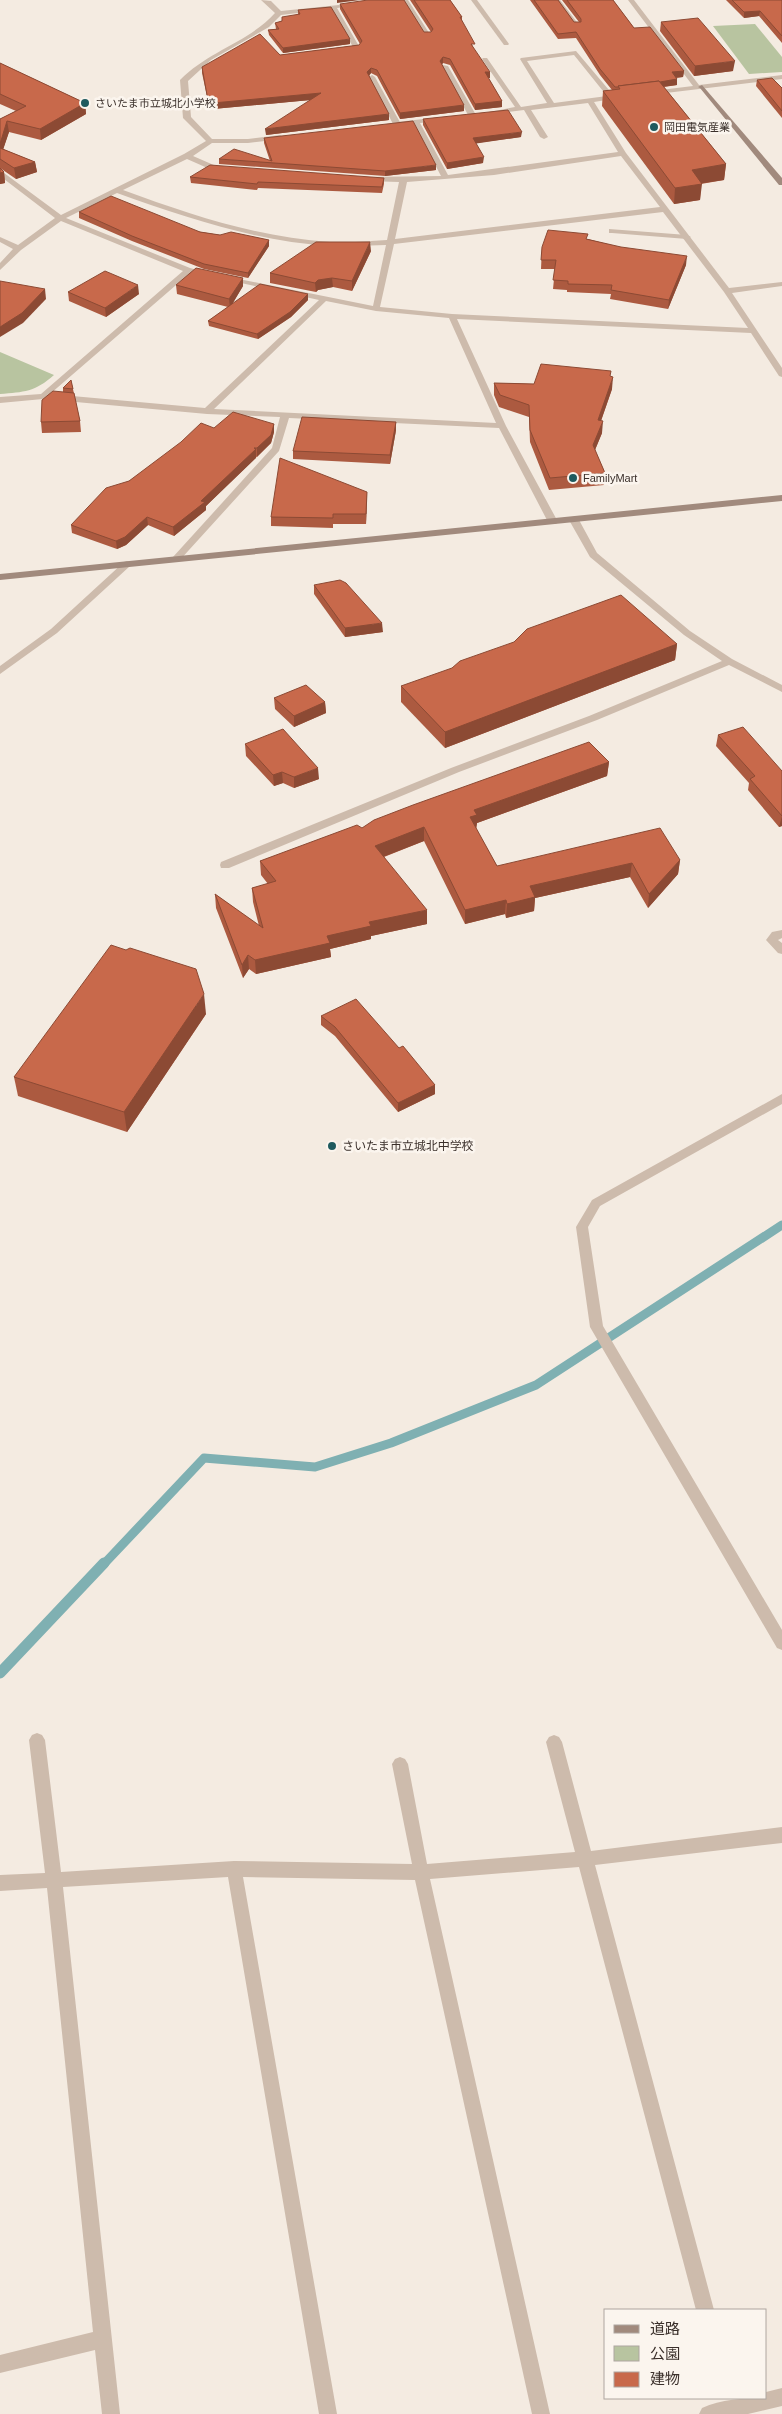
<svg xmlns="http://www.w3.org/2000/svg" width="782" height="2414" viewBox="0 0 782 2414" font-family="Arial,'Noto Sans JP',sans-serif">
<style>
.green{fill:#b8c4a0}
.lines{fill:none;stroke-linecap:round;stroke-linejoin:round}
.stream-far1{stroke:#7fb0b2;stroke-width:9}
.stream{stroke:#7fb0b2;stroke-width:11}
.lane{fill:#cdbbac;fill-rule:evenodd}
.street{fill:#cdbbac;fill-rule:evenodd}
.secondary{fill:#a18a7d;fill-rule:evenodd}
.wall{fill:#ac5a40}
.shaded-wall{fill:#8c4a34}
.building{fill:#c8694b;stroke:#8c4a34}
.poi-dot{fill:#1f5a5e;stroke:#fbf5ee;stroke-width:2}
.labels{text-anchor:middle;stroke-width:5;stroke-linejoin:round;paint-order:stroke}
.far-poi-label{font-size:11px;fill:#3b302b;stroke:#fbf5ee;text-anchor:start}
.poi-label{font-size:12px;fill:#3b302b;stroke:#fbf5ee;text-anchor:start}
</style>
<rect width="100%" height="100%" fill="#f4ebe1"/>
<g class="green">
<polygon points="755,24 782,57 782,72 749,74 713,26"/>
<path d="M0 352 54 375C35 392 24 392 0 394Z"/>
</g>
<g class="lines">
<polyline class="stream-far1" points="103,1565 204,1458 315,1467 391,1443 536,1385 782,1225"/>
<polyline class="stream" points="0,1673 104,1563"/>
<g class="lane">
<polygon points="402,0 408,0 431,36 430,37 426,37"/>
<polygon points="471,0 477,0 509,44 508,45 504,45"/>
<polygon points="443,65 448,66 476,115 475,117 468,115 442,66"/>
<polygon points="372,75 375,77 401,124 400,126 393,124 369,77"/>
<polygon points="609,229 687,235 691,237 687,239 612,233 609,233"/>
</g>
<g class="street">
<path d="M261 0 271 1 281 11 358 3V5L337 8 360 48 341 51V49L353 47 331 9 281 15 269 27 211 60 188 81 191 117 212 139H248L280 135 284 137 283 139 248 143H212L193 156 216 166 227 167V171L212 170 187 159 123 190C191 215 257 237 330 242L334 244 330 246C255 241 187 218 117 193L66 218 190 268 212 274 208 276 190 273 50 394 205 408 319 300 227 280H224V276L373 306 386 245 355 246 351 244 355 242 387 240 399 182 366 181 362 179 366 177 441 176 414 124 399 126 395 124 396 122 442 117V121L420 123 448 175 618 152 588 103 531 110 548 137 544 139 540 137 524 110 493 114 489 112 515 107 482 59 483 58H487L521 107 547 103 520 59 521 58 576 51 614 96 620 95 624 97 594 102 626 153 729 288 782 282V286L732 293 782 368V377L779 376 751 333 457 319 506 426 558 522 556 524H550L548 522 499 428 289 418 279 451 179 561H173V557L272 448 280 417 207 414 43 399 0 403V397L41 394 183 271 61 221 21 250 0 270V263L13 249 0 242V237L18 245 55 218 0 176V170L61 215 184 154 206 141 183 118 180 80C208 51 249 42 275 13ZM574 55 607 96 554 103 527 61ZM621 156 660 207 395 239 407 182 494 175ZM663 212 724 292 748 328 452 314 380 307 394 244ZM326 301 376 311 449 318 496 423 214 409Z"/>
<polygon points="554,0 560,0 579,25 579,27 575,27"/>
<polygon points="628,0 634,0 699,85 782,75 782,79 649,95 649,91 652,91 693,86"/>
<polygon points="574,517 579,520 597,553 690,631 732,659 782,685 782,692 729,665 597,720 459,772 229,868 221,868 220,865 221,862 451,768 589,716 722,661 684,635 590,557 569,520"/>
<polygon points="127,561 130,562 130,566 57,633 0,674 0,666 51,629 124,562"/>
<polygon points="782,930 782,938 778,940 782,943 782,954 778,953 766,940 772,932"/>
<polygon points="782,1094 782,1104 600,1206 588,1227 603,1326 782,1630 782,1650 777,1648 590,1327 576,1227 592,1200"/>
<polygon points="37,1733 42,1735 45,1740 61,1872 234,1861 412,1864 392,1764 395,1759 400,1757 405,1759 408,1764 427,1864 575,1852 546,1742 549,1737 554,1735 559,1737 562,1742 591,1851 782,1827 782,1843 595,1865 714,2310 696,2310 579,1867 430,1879 550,2414 532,2414 415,1880 243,1877 337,2414 319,2414 228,1877 63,1887 120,2414 102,2414 95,2350 0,2373 0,2355 93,2332 47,1888 0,1891 0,1875 45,1873 29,1740 32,1735"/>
<path d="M782 2388V2406L748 2414H699L702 2408C722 2399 744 2398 766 2398V2392Z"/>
</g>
<g class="secondary">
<polygon points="702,85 782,178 782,185 779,185 700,88 698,87"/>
<polygon points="782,495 782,501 0,580 0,574"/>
</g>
</g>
<g class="wall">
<polygon points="410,0 450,0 462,17 462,22 474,49 490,78 488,78 502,101 502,107 475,110 450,65 443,63 442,64 464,111 400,119 377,76 371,73 369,76 389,120 266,135 310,100 213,109 208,101 202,73 202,67 280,55 359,45 360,44 340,9 340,4 424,32 431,32"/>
<polygon points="530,0 558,0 574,22 579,22 562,0 613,0 634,28 684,71 683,77 676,78 677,85 664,87 726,164 724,180 701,184 700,200 674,204 602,106 603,91 612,90 600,75 576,38 558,39"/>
<polygon points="726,0 782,0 782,43 759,16 744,18"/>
<polygon points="298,10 350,44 283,53 269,35 268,30 276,29 275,23 282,21 298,14"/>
<polygon points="661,22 733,71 694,76 660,31"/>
<polygon points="0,63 85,103 86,114 41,140 9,132 3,149 35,162 37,172 16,179 0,168 4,172 5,183 0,184 0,119 16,111 0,104"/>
<polygon points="757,80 782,88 782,118 756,86"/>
<polygon points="423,119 521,137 476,143 483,163 447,169 423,125"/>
<polygon points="264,138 436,170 385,176 219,164 219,159 270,161 264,143"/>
<polygon points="190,177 384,178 384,184 382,193 258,188 257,190 191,183"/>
<polygon points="79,212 220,235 269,240 269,246 248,278 204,269 132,241 79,218"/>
<polygon points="588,239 686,265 668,309 610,299 611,294 567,292 567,290 553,289 555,269 541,269 542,247"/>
<polygon points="371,251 352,291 333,287 318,290 316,292 270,283 270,273"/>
<polygon points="243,278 243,286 232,304 308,294 308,300 291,317 258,339 209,326 208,321 228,307 177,294 176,285"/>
<polygon points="68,292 139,294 106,317 69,301"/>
<polygon points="610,376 612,389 601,421 602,433 595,450 605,473 604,485 549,490 530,442 529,417 499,407 494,395 494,383 534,384"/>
<polygon points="71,380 80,421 81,432 42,433 41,422 63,392 63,388"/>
<polygon points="396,422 396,430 390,464 293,459 293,451"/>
<polygon points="274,424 274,432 271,443 206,506 206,510 174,536 148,525 126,545 117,549 72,533 71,525 129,481 214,428"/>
<polygon points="367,492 366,524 333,524 333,528 271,526 271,517"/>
<polygon points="314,585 383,632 345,637 314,594"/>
<polygon points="677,644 675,660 445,748 401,702 401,686"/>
<polygon points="274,698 325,702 326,713 294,727 275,709"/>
<polygon points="718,735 782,771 782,826 779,827 748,790 749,783 716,746"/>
<polygon points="245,744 319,779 294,788 283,783 274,786 246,756"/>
<polygon points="609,762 607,776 477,823 476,829 497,866 680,860 678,874 648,908 630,877 535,898 534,911 506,918 505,914 465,924 424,841 384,857 427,924 371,936 371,939 330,949 331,957 256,974 249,969 243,978 216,908 215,894 259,926 253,902 252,888 268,884 261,875 260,861 362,828"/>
<polygon points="126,950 206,1014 127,1132 18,1096 14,1077"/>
<polygon points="321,1016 399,1048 435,1085 435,1094 398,1112 335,1036 321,1025"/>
</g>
<g class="shaded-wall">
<polygon points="337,0 360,0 337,3"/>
<polygon points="760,11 759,16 744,18 744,12"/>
<polygon points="350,39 350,44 283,53 283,48"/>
<polygon points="443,57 443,63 440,67 440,61"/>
<polygon points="735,61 733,71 694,76 695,66"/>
<polygon points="371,68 371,73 367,78 367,72"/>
<polygon points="684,71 683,77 671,78 672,72"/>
<polygon points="485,72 490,72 490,78 484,78"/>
<polygon points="677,79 677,85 620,92 620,89 619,87"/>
<polygon points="321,93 322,99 213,109 213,103"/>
<polygon points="502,101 502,107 475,110 475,104"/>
<polygon points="85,103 86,114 41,140 40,129"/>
<polygon points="464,105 464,111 400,119 400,113"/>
<polygon points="389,114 389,120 266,135 265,129"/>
<polygon points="7,121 9,132 0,159 0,144"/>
<polygon points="522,132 521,137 473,144 473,138"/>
<polygon points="484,157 483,163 447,169 447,163"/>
<polygon points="35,162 37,172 16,179 14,168"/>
<polygon points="726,164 724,180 690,185 692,170"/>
<polygon points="436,165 436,170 385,176 385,171"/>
<polygon points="4,172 5,183 0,184 0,173"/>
<polygon points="702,184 700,200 674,204 675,188"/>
<polygon points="269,240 269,246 248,278 248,273"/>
<polygon points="370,242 371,251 352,291 352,281"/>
<polygon points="687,256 686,265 668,309 669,300"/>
<polygon points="243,278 243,286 230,308 229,299"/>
<polygon points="332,278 333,287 318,290 316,292 315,283 318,280"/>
<polygon points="138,285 139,294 106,317 105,308"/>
<polygon points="45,289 46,299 23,323 0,337 0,327"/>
<polygon points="308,294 308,300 291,317 258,339 257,334"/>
<polygon points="613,377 612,389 597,432 598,420"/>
<polygon points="603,421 602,433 592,457 593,445"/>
<polygon points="396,422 396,430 390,464 390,455"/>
<polygon points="274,424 274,432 271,443 257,457 257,448"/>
<polygon points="256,449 256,458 206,506 206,510 174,536 173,527"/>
<polygon points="367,492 367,502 366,524 366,514"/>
<polygon points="147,517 148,525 126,545 117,549 116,541"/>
<polygon points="382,623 383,632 345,637 345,628"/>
<polygon points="677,644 675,660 445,748 445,732"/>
<polygon points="325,702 326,713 294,727 294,716"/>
<polygon points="609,762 607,776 477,823 476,829 470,817 474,810"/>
<polygon points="318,768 319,779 294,788 294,777"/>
<polygon points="282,772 283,783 274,786 273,775"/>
<polygon points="782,816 782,826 779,827"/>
<polygon points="424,827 424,841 375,860 375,846"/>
<polygon points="680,860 678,874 648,908 649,894"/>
<polygon points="632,863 630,877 535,898 534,911 506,918 507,904 530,886"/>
<polygon points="506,900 505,914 465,924 465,910"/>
<polygon points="427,910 427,924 371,936 371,939 330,949 331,957 256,974 255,960 369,922"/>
<polygon points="248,955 249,969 243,978 242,965"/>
<polygon points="204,994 206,1014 127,1132 124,1112"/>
<polygon points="435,1085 435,1094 398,1112 398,1103"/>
</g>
<g class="building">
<polygon points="368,0 404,0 424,32 431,32 433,29 414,0 450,0 462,17 460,17 475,44 471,44 490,72 485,72 502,101 475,104 450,59 443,57 440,61 464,105 400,113 377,70 371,68 367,72 389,114 265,129 321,93 213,103 207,95 202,67 260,34 280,55 359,45 362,41 340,4"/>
<polygon points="534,0 558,0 574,22 581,22 581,19 567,0 613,0 634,28 650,27 684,71 672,72 677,79 660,82 659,81 618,86 619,87 615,87 600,69 576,32 558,34"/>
<polygon points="732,0 782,0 782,36 760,11 744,12"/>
<polygon points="331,7 350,39 283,48 268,30 279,29 275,23 282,21 282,17 300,14 298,10"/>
<polygon points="698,18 735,61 695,66 661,22"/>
<polygon points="0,63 85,103 40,129 7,121 0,144 0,119 26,106 0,94"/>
<polygon points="772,78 782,88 782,111 757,80"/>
<polygon points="659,81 726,164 692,170 702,184 675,188 603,91 620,89 618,86"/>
<polygon points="508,110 522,132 473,138 484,157 447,163 423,119"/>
<polygon points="413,121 436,165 385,171 219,159 234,149 272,161 264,138"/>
<polygon points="0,148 35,162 14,168 0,159"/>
<polygon points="210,165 384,178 382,187 258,182 257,184 190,177"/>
<polygon points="0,168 4,172 0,173"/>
<polygon points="111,196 200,232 220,235 231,232 269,240 248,273 204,264 132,236 79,212"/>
<polygon points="548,230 588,234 586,239 621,247 687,256 669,300 611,290 612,285 568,284 568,281 553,280 556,260 541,260 542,247"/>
<polygon points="316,242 370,242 352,281 332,278 318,280 315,283 270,273"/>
<polygon points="196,268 243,278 229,299 176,285"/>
<polygon points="105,271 138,285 105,308 68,292"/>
<polygon points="0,281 45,289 22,313 0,327"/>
<polygon points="260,284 308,294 290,312 257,334 208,321"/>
<polygon points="541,364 611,371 610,376 613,377 598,420 603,421 593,445 605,473 550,478 530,430 529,405 500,395 494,383 534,384"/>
<polygon points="71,380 73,389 63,388"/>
<polygon points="53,391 74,393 80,421 41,422 42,400"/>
<polygon points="233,412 274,424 271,435 257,448 254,448 256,449 201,501 205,502 173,527 147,517 125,537 116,541 71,525 106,488 129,481 181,442 201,423 214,428"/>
<polygon points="302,417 396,422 390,455 293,451"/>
<polygon points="280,458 367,492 366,514 333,514 333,518 271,517"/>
<polygon points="340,580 346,583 382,623 345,628 314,585"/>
<polygon points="621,595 677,644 445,732 401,686 452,668 460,661 514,642 527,629"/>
<polygon points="306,685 325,702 294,716 274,698"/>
<polygon points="743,727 782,771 782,816 750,779 755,776 718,735"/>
<polygon points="283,729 318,768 294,777 282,772 273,775 245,744"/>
<polygon points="589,742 609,762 474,810 477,815 470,817 497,866 660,828 680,860 649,894 632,863 530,886 535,897 507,904 506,900 465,910 424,827 375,846 427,910 369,922 371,926 327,936 330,943 255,960 248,955 242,965 215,894 263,928 252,888 276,881 260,861 357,825 362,828 374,820 413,805"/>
<polygon points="111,945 126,950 130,948 196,969 204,994 124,1112 14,1077"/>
<polygon points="356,999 399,1048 403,1046 435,1085 398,1103 335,1027 321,1016"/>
</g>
<g class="poi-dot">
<circle cx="85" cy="103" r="5"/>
<circle cx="654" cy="127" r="5"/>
<circle cx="573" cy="478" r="5"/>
<circle cx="332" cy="1146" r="5"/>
</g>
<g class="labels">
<g class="far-poi-label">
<text x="95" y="107">さいたま市立城北小学校</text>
<text x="664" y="131">岡田電気産業</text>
<text x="583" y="482">FamilyMart</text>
</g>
<g class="poi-label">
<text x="342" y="1150">さいたま市立城北中学校</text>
</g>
</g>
<rect x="604" y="2309" width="162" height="90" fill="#fbf5ee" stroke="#aea6a0"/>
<rect x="614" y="2325" width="25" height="8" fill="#a18a7d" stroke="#aea6a0"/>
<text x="650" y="2334" font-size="15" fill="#3b302b">道路</text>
<rect x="614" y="2346" width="25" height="15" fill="#b8c4a0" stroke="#aea6a0"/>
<text x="650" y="2359" font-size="15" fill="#3b302b">公園</text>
<rect x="614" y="2372" width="25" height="15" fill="#c8694b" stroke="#aea6a0"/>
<text x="650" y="2384" font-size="15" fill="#3b302b">建物</text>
</svg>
